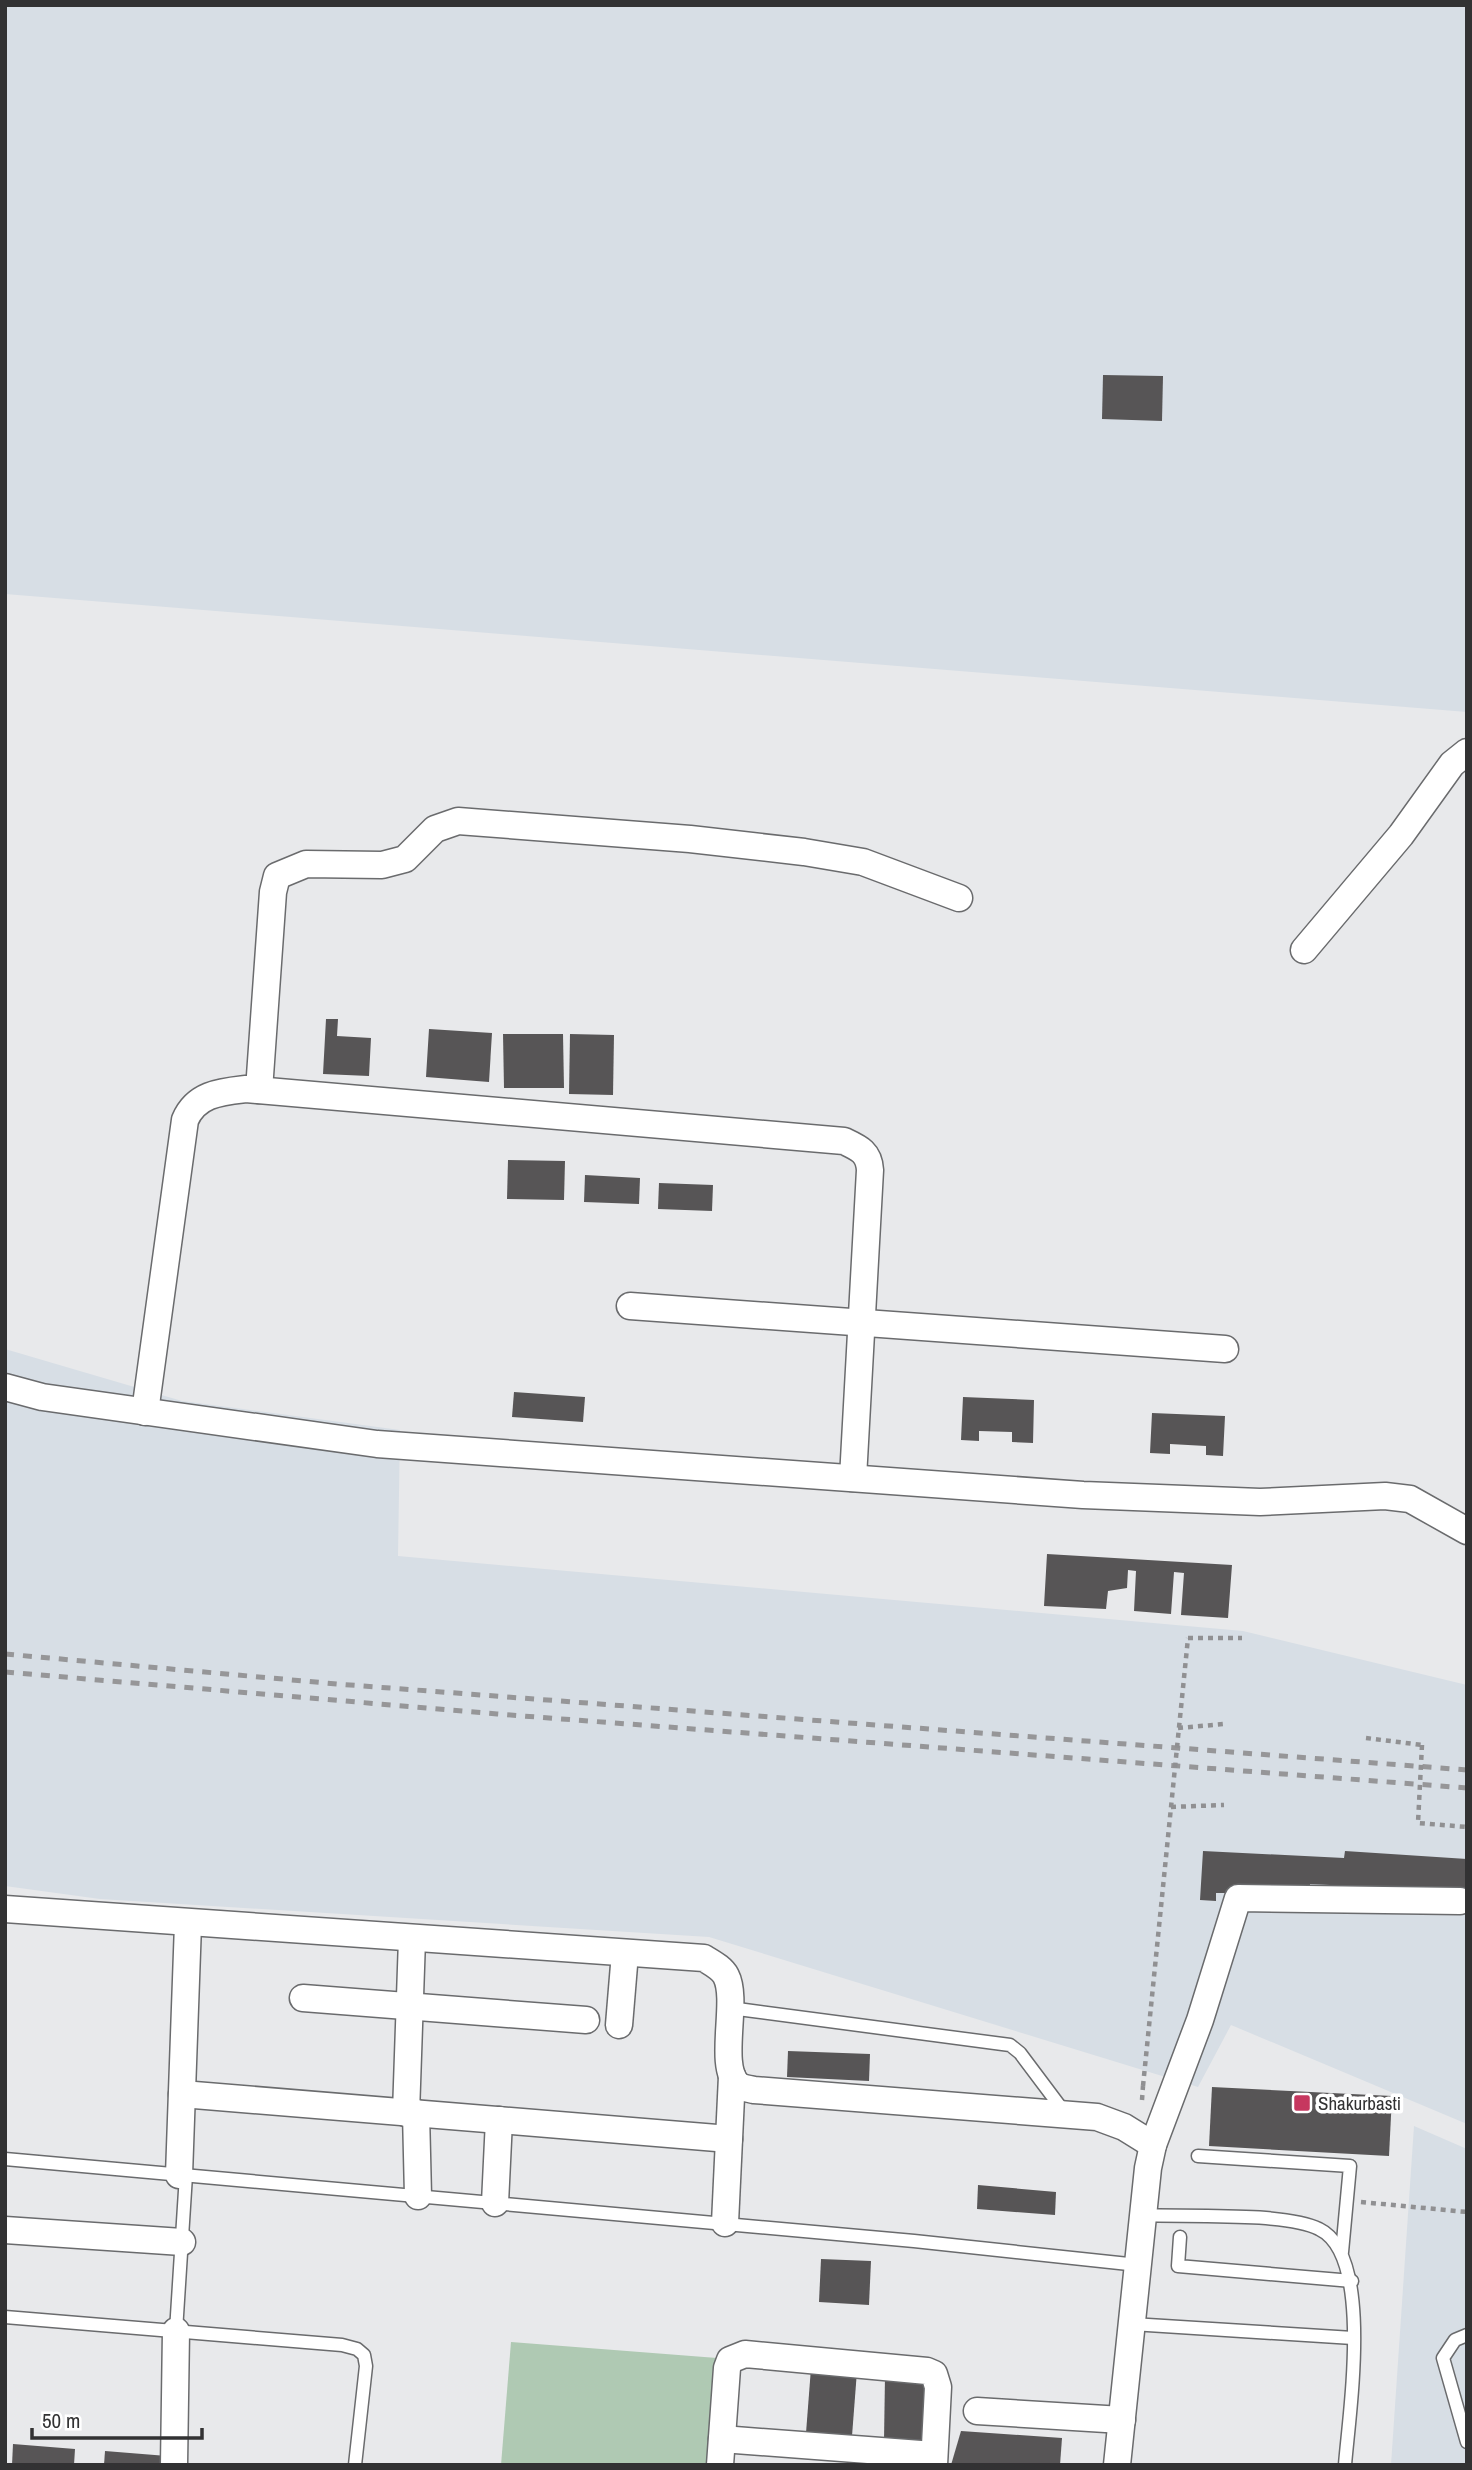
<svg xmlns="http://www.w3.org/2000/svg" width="1472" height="2470" viewBox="0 0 1472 2470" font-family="'Archivo Narrow',sans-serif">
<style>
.built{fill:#d7dee5}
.green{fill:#afc9b3}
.building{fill:#575556}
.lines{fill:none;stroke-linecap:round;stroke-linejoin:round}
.service-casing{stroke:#6a6b6d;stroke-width:15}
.minor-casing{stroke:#6a6b6d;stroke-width:29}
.path{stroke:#909092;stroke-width:4.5;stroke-dasharray:5 5;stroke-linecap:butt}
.service{stroke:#fff;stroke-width:12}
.minor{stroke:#fff;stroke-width:26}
.rail{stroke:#969698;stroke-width:5;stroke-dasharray:9 9;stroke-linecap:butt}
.path-bridge{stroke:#909092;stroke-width:4.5;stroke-dasharray:5 5;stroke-linecap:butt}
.poi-dot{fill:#c6375f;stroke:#fff;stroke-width:2.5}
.labels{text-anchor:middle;stroke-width:7;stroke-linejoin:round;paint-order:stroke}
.poi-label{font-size:19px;fill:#323233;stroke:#fff;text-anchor:start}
</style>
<rect width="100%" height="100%" fill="#e8e9eb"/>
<g class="built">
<polygon points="5,5 1467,5 1467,712 5,594"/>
<polygon points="5,1349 182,1401 400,1430 398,1556 1243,1631 1467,1685 1467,2124 1231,2025 1198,2087 709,1937 100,1899 5,1886"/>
<polygon points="1414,2126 1467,2149 1467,2465 1391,2465"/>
</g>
<polygon class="green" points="511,2342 717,2358 709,2465 501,2465"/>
<g class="building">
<polygon points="1103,375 1163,376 1162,421 1102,419"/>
<polygon points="326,1019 338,1019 337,1036 371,1038 369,1076 323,1074"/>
<polygon points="429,1029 492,1033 489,1082 426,1077"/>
<polygon points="503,1034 563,1034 564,1088 504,1088"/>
<polygon points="570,1034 614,1035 613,1095 569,1094"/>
<polygon points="508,1160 565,1161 564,1200 507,1199"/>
<polygon points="585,1175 640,1178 639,1204 584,1202"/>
<polygon points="659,1183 713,1185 712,1211 658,1209"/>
<polygon points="514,1392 585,1397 583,1422 512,1417"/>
<polygon points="963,1397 1034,1400 1033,1443 1012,1442 1012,1432 979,1431 979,1441 961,1440"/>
<polygon points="1152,1413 1225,1416 1223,1456 1206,1455 1206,1446 1170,1444 1170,1454 1150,1453"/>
<polygon points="1047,1554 1232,1565 1228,1618 1181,1615 1184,1573 1174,1572 1171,1614 1134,1611 1136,1571 1128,1570 1127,1588 1108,1591 1106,1609 1044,1606"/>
<polygon points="1203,1851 1344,1858 1345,1851 1467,1859 1467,1892 1310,1884 1310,1889 1230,1887 1230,1893 1216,1893 1216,1901 1200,1900"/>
<polygon points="788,2051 870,2054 869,2081 787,2077"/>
<polygon points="1212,2087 1392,2096 1389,2156 1209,2146"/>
<polygon points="978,2185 1056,2192 1055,2215 977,2209"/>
<polygon points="821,2259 871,2261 869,2305 819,2302"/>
<polygon points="811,2368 857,2371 852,2436 806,2433"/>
<polygon points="885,2376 926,2376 925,2442 884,2441"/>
<polygon points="961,2431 1062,2438 1060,2465 951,2465"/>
<polygon points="13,2444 75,2449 74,2465 12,2465"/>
<polygon points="105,2451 167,2456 167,2465 104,2465"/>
</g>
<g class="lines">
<defs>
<g id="service">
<polyline points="730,2008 1010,2045 1020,2053 1065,2113"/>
<polyline points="1198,2156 1350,2166 1342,2252"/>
<polyline points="5,2159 914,2241 1138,2265"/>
<path d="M1143 2215C1185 2217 1286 2212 1319 2229 1374 2255 1349 2413 1345 2465"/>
<polyline points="1180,2237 1178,2266 1352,2281"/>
<polyline points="5,2317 342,2345 357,2349 364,2355 366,2366 355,2465"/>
<polyline points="1132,2324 1353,2338"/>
<polyline points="176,2331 186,2175"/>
<polyline points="1467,2335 1455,2340 1443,2358 1467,2442"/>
</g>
<g id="minor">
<polyline points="1304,950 1401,835 1452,764 1467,752"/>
<polyline points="259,1090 273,892 277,876 306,864 382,865 405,859 435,829 458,821 690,839 804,852 863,862 959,898"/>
<polyline points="630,1306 1225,1349"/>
<polyline points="5,1387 42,1397 377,1444 1083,1495 1260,1502 1385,1496 1410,1499 1467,1531"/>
<path d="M145 1412 185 1120C196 1094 220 1092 246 1089L844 1141C859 1148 869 1152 870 1170L853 1478"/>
<path d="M5 1909 704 1958C712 1963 722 1968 726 1976 739 2001 717 2066 738 2085 742 2088 749 2089 754 2090L1097 2117 1124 2127 1153 2145"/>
<polyline points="303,1998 586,2020"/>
<polyline points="619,2025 625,1953"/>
<polyline points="182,2094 729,2139"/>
<polyline points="406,2113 412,1939"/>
<polyline points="416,2113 418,2196"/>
<polyline points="179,2175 188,1924"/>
<polyline points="495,2203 499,2120"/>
<polyline points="725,2223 732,2076"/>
<polyline points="5,2230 182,2242"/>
<polyline points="977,2411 1122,2420"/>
<polyline points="722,2439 934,2455"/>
<polyline points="174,2465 176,2331"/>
<polyline points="720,2465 727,2368 730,2360 745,2354 927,2371 934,2374 938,2387 934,2465"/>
<polyline points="1117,2465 1148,2168 1153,2145 1200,2020 1238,1898 1460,1901"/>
</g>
</defs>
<use href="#service" class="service-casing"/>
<use href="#minor" class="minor-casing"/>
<g class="path">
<polyline points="1188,1638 1242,1638"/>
<polyline points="1178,1728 1224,1724"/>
<polyline points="1366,1738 1422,1745"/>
<polyline points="1171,1807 1224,1805"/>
<polyline points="1142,2100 1143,2086"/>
<polyline points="1361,2202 1467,2212"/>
</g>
<use href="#service" class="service"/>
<use href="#minor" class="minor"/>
<g class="rail">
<polyline points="5,1654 337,1684 1467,1770"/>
<polyline points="5,1672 497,1714 1467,1788"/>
</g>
<g class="path-bridge">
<polyline points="1422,1745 1418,1823 1467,1827"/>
<polyline points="1143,2086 1188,1638"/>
</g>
</g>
<rect class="poi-dot" x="1293" y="2094" width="18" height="18" rx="3.5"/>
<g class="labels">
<g class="poi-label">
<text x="1318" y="2110">Shakurbasti</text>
</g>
</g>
<rect width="1472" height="2470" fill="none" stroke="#323233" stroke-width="14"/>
<path d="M32 2428v10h170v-10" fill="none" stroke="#323233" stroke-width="3.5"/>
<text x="42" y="2428" font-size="21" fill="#323233" stroke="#ffffff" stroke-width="5" paint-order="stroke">50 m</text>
</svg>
